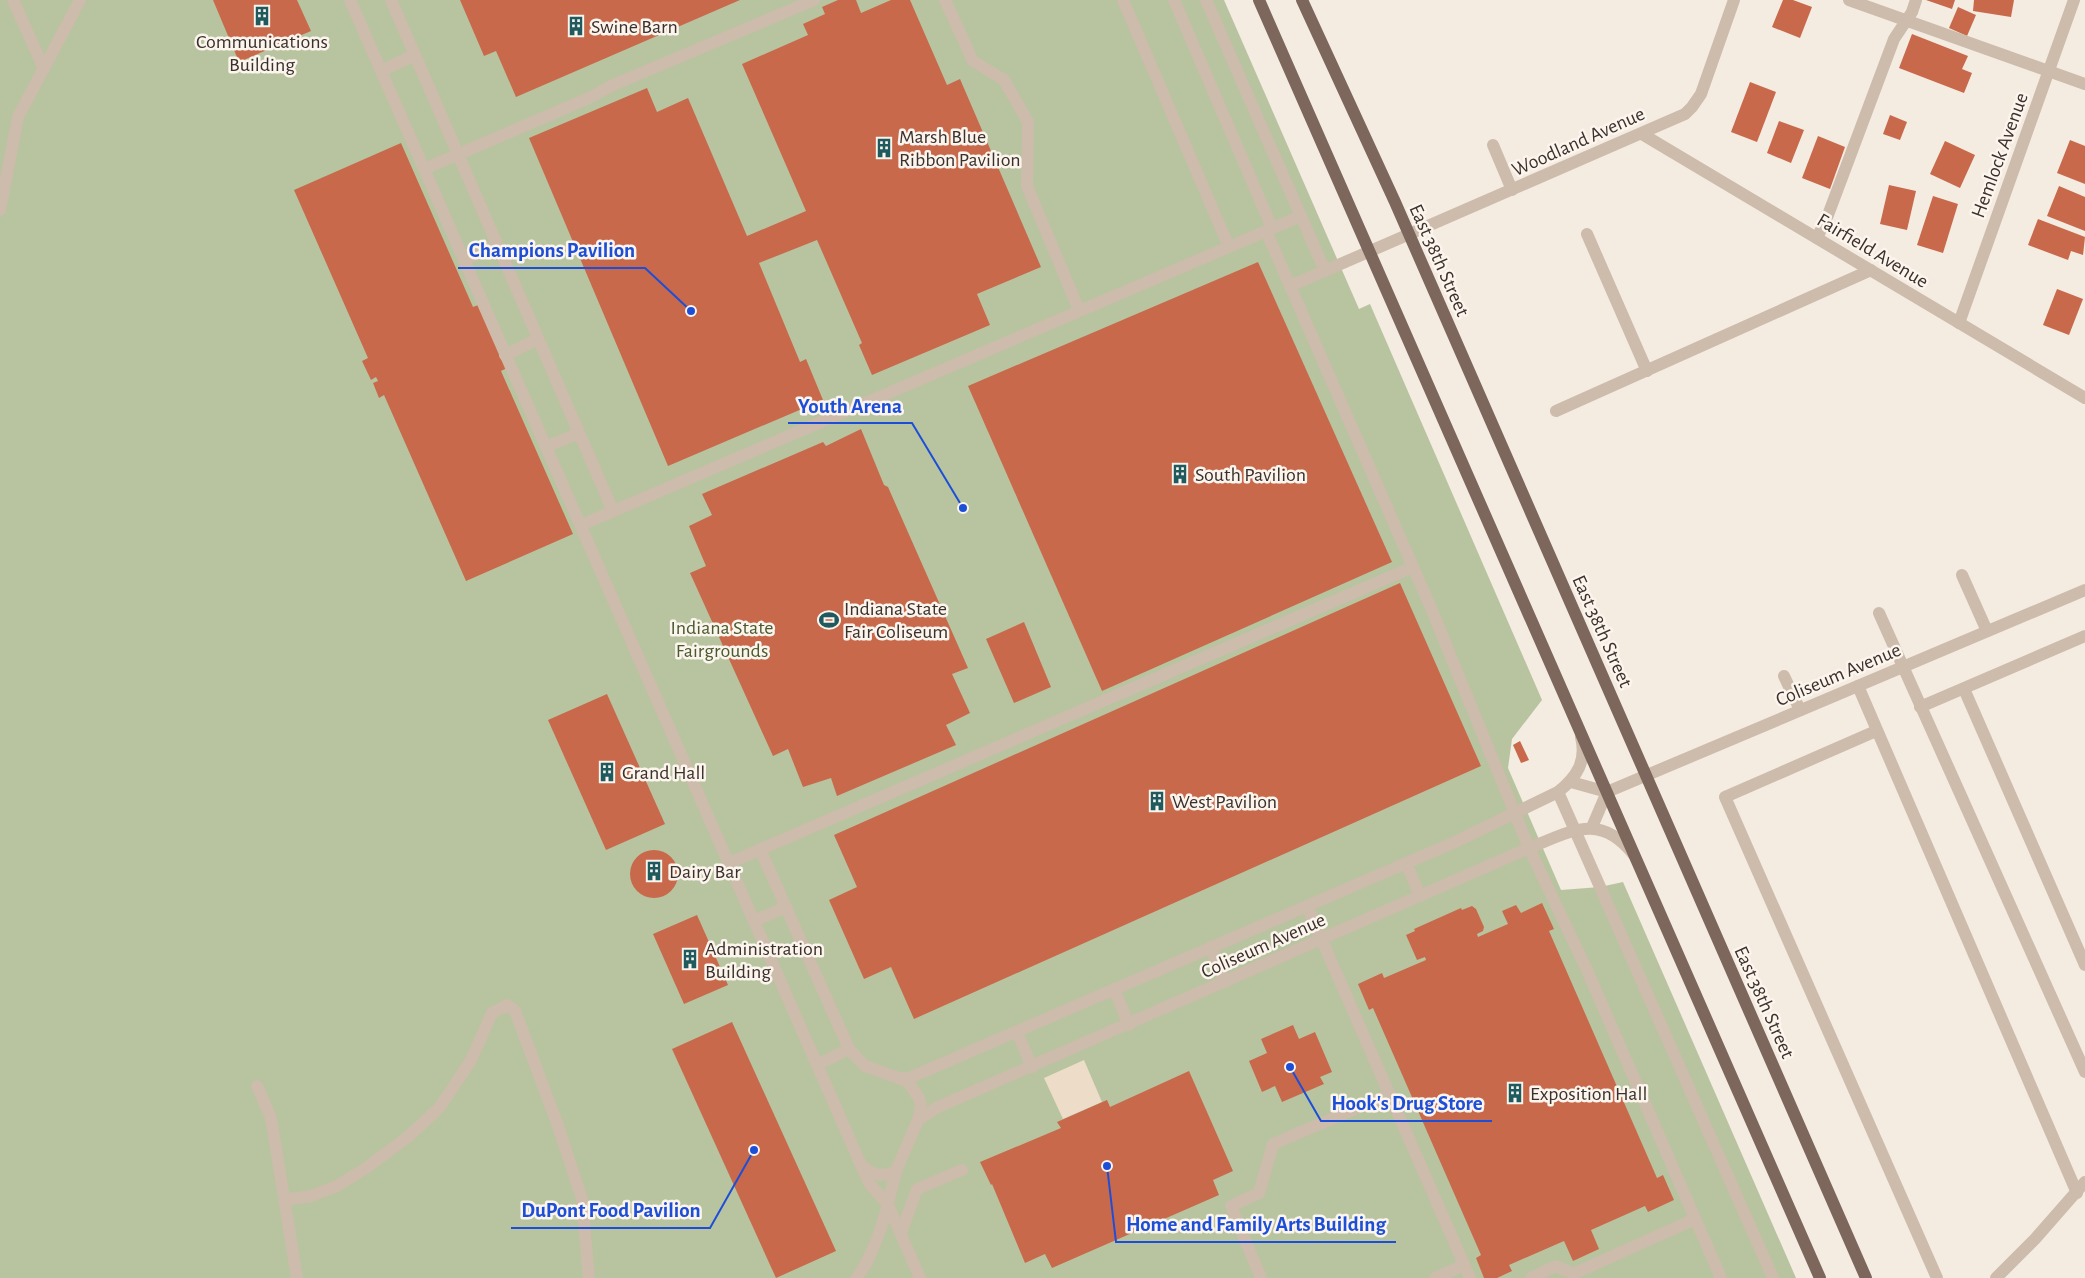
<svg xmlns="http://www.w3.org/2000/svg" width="2085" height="1278" viewBox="0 0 2085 1278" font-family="'Alegreya Sans',sans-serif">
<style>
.green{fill:#b8c4a0}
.plaza{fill:#ecdcc8}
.building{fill:#c8694b}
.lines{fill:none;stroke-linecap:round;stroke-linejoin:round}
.minor{stroke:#cdbbac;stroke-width:12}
.major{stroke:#7d675c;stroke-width:12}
.labels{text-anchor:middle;stroke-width:5;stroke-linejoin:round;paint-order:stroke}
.poi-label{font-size:20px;fill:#3b302b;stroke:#fbf5ee;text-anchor:start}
.street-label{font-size:20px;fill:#3b302b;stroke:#fbf5ee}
.park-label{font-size:20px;fill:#4a5a2e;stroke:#fbf5ee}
.leader{fill:none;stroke:#1d4ed8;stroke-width:2}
.callout-dot{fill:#1d4ed8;stroke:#fbf5ee;stroke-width:2}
.callout-label{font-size:21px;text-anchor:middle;font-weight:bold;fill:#1d4ed8;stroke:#fbf5ee;stroke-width:5;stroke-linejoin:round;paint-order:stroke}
</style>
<rect width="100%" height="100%" fill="#f4ebe1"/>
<polygon class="green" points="0,0 1224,0 1359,309 1370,304 1542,700 1512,739 1508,768 1561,890 1600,887 1623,882 1796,1278 0,1278"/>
<polygon class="plaza" points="1084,1060 1102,1102 1063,1119 1044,1078"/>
<g class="building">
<polygon points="213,0 297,0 311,31 239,62"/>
<polygon points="460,0 740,0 516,97 496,51 484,56"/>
<polygon points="838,0 856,0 861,13 891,0 910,0 947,85 960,79 1041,267 977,294 990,325 872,375 859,345 862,343 817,240 759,263 800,362 806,359 823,400 668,466 529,138 647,88 657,112 688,98 747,236 806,211 742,64 808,35 803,24 825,14 822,7"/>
<polygon points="1783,0 1793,0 1812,7 1800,38 1772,27"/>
<polygon points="1926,0 1955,0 1952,9"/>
<polygon points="1974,0 2014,0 2011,17 1973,11"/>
<polygon points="1958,7 1976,15 1967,36 1949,28"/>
<polygon points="1912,34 1968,56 1962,69 1972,73 1964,93 1899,68"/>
<polygon points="1750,82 1776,92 1757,142 1731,132"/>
<polygon points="1890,115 1907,122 1900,140 1883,134"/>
<polygon points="1779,121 1804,130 1791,163 1767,153"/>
<polygon points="1818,136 1845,147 1830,189 1802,178"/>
<polygon points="2070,140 2085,146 2085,184 2057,173"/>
<polygon points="1945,141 1975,155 1960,188 1930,174"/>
<polygon points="401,143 473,307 481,304 509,367 501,371 573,534 466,581 384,395 379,398 373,383 378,381 376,377 371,380 362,361 368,358 294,190"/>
<polygon points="1889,185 1916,191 1907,230 1880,224"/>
<polygon points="2059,186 2085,197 2085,231 2047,216"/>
<polygon points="1933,196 1958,204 1943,253 1917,245"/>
<polygon points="2038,219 2085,237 2083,255 2071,251 2068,260 2028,245"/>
<polygon points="1258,262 1392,562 1102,691 968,386"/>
<polygon points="2057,289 2083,299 2069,335 2043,325"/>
<polygon points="861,429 884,485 888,487 968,668 952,674 970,713 946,725 956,745 837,796 831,778 803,787 788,749 773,756 690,573 706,566 689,526 712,515 702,494 823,442 826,446"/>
<polygon points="1400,583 1481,766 914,1019 891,967 864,979 829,900 857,887 834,835"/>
<polygon points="1024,622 1051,687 1014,703 986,639"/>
<polygon points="607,694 665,824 606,850 548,720"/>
<polygon points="1520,741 1529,760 1521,763 1513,745"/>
<circle cx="654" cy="874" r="24"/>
<polygon points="1542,903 1554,929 1549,931 1657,1178 1663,1175 1674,1200 1648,1212 1645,1206 1591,1230 1599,1249 1573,1261 1564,1241 1509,1265 1512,1271 1497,1278 1484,1278 1476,1258 1481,1255 1373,1008 1369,1010 1358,984 1382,973 1384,978 1426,960 1425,957 1417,960 1406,935 1415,931 1414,929 1461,908 1462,910 1472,906 1476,909 1484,927 1483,931 1477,934 1478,937 1508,924 1502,911 1516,905 1521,913"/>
<polygon points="697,915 728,985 684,1004 653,934"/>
<polygon points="732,1022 836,1251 776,1278 672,1049"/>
<polygon points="1293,1025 1299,1039 1315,1032 1332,1072 1320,1077 1324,1084 1282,1102 1275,1086 1262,1092 1249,1061 1267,1053 1261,1039"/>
<polygon points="1189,1071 1233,1171 1213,1180 1219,1195 1052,1268 1045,1254 1025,1263 992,1184 991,1185 980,1162 1061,1128 1057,1122 1107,1100 1110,1107"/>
</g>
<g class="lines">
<g class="minor">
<polyline points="13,0 44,69"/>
<path d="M350 0 861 1165C872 1175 882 1178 896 1171L918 1120 921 1106 919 1098 907 1081 865 1066 849 1049 760 849"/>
<polyline points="391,0 613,511"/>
<polyline points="945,0 973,61 1004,80 1028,122 1027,186 1079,310"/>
<polyline points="1123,0 1229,247"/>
<polyline points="1174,0 1272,228"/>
<polyline points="1206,0 1325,271"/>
<polyline points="1849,0 2085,84"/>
<polyline points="381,71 415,55"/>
<polyline points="1642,134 2085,398"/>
<polyline points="1493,145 1512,190"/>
<polyline points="424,169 589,98 613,85 814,0"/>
<polyline points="0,210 18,117 80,0"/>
<polyline points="1266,231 1431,608 1529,848 1586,968 1721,1278"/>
<polyline points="1587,234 1647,371"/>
<polyline points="1817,238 1828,215 1894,39 1912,12 1916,0"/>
<polyline points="464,260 497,245"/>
<polyline points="1290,286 1685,114 1692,107 1701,94 1734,0"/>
<polyline points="1959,323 2074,0"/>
<polyline points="505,355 538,339"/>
<polyline points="1556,411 1871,270"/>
<polyline points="546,447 579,433"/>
<polyline points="581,525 1301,216"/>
<polyline points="1962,575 1987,631"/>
<polyline points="1879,613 2085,1072"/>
<polyline points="1784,676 1800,710"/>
<polyline points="1858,686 2077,1193"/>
<polyline points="1964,689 2085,965"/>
<polyline points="1920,707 2085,636"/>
<polyline points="1876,731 1725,797 1937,1278"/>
<polyline points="1571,782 1607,792 2085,590"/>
<polyline points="1558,792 1773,1278"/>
<polyline points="1592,827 1607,792"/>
<polyline points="729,863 1413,567"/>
<polyline points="1406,863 1420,896"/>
<polyline points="1307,906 1470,1278"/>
<polyline points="754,921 786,907"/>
<polyline points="1210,947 1225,982"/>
<polyline points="1114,989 1129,1025"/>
<polyline points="1017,1032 1032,1067"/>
<polyline points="817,1065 849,1049"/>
<path d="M898 1078H909L1455 842 1558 792C1577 777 1587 761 1581 737"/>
<polyline points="257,1086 271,1118 297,1278"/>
<path d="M918 1120 938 1107 1529 848C1572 831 1600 812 1634 855"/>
<polyline points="862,1167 869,1183 888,1205 920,1278"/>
<polyline points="284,1200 311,1196 337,1186 366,1168 409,1136 440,1107 471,1060 492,1013 507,1005 515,1011 557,1123 582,1199 589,1278"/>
<polyline points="901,1233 917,1189 962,1170"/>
<path d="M857 1278C879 1246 887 1208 896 1171"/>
<polyline points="1261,1278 1231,1206 1259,1193 1273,1144 1390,1094"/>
<polyline points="1435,1278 1464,1265"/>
<polyline points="1531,1278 1556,1266 1573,1274 1695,1219"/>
<polyline points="1996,1278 2035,1239 2085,1182"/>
</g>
<g class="major">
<polyline points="1259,0 1820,1278"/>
<polyline points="1302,0 1395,202 1866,1278"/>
</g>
</g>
<defs>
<symbol id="building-bare" viewBox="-9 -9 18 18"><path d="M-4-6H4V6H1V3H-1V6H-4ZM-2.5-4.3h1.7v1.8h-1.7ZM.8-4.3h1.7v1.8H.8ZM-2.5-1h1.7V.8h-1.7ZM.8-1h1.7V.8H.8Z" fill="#1f5a5e" stroke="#fbf5ee" stroke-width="2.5" paint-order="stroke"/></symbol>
<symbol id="stadium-bare" viewBox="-9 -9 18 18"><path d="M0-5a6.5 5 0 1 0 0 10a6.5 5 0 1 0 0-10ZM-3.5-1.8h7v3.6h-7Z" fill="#1f5a5e" stroke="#fbf5ee" stroke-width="2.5" paint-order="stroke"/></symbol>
</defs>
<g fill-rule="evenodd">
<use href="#building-bare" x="248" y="2" width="28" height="28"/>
<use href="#building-bare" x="562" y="12" width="28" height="28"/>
<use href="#building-bare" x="870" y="134" width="28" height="28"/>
<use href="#building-bare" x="1166" y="460" width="28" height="28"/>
<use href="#stadium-bare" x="815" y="606" width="28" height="28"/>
<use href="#building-bare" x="593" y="758" width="28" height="28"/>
<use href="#building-bare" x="1143" y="787" width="28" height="28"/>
<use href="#building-bare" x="640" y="857" width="28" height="28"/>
<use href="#building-bare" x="676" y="945" width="28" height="28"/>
<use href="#building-bare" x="1501" y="1079" width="28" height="28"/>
</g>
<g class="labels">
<g class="poi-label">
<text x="591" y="33">Swine Barn</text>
<text x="262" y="48" text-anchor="middle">Communications<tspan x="262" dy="23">Building</tspan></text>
<text x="899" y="143">Marsh Blue<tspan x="899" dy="23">Ribbon Pavilion</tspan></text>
<text x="1195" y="481">South Pavilion</text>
<text x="844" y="615">Indiana State<tspan x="844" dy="23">Fair Coliseum</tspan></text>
<text x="622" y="779">Grand Hall</text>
<text x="1172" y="808">West Pavilion</text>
<text x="669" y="878">Dairy Bar</text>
<text x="705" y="955">Administration<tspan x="705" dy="23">Building</tspan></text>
<text x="1530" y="1100">Exposition Hall</text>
</g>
<g class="street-label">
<text transform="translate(1578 141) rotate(-24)" y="7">Woodland Avenue</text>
<text transform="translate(1999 155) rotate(-70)" y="7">Hemlock Avenue</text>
<text transform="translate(1873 250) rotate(31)" y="7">Fairfield Avenue</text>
<text transform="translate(1440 260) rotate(66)" y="7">East 38th Street</text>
<text transform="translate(1603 631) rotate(66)" y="7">East 38th Street</text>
<text transform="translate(1838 674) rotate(-23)" y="7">Coliseum Avenue</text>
<text transform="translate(1263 945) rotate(-24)" y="7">Coliseum Avenue</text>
<text transform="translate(1765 1002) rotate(66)" y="7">East 38th Street</text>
</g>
<g class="park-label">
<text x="722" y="634">Indiana State<tspan x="722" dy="23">Fairgrounds</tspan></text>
</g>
</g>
<path class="leader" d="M691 311L645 268H458M963 508L912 423H788M1290 1067L1321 1121H1492M754 1150L710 1228H511M1107 1166L1116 1242H1396"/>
<g class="callout-dot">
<circle cx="691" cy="311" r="5"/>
<circle cx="963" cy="508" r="5"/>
<circle cx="1290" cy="1067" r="5"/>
<circle cx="754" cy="1150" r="5"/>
<circle cx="1107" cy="1166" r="5"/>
</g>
<g class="callout-label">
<text x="552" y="257">Champions Pavilion</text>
<text x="850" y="413">Youth Arena</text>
<text x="1407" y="1110">Hook's Drug Store</text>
<text x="611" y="1217">DuPont Food Pavilion</text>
<text x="1256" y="1231">Home and Family Arts Building</text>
</g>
</svg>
